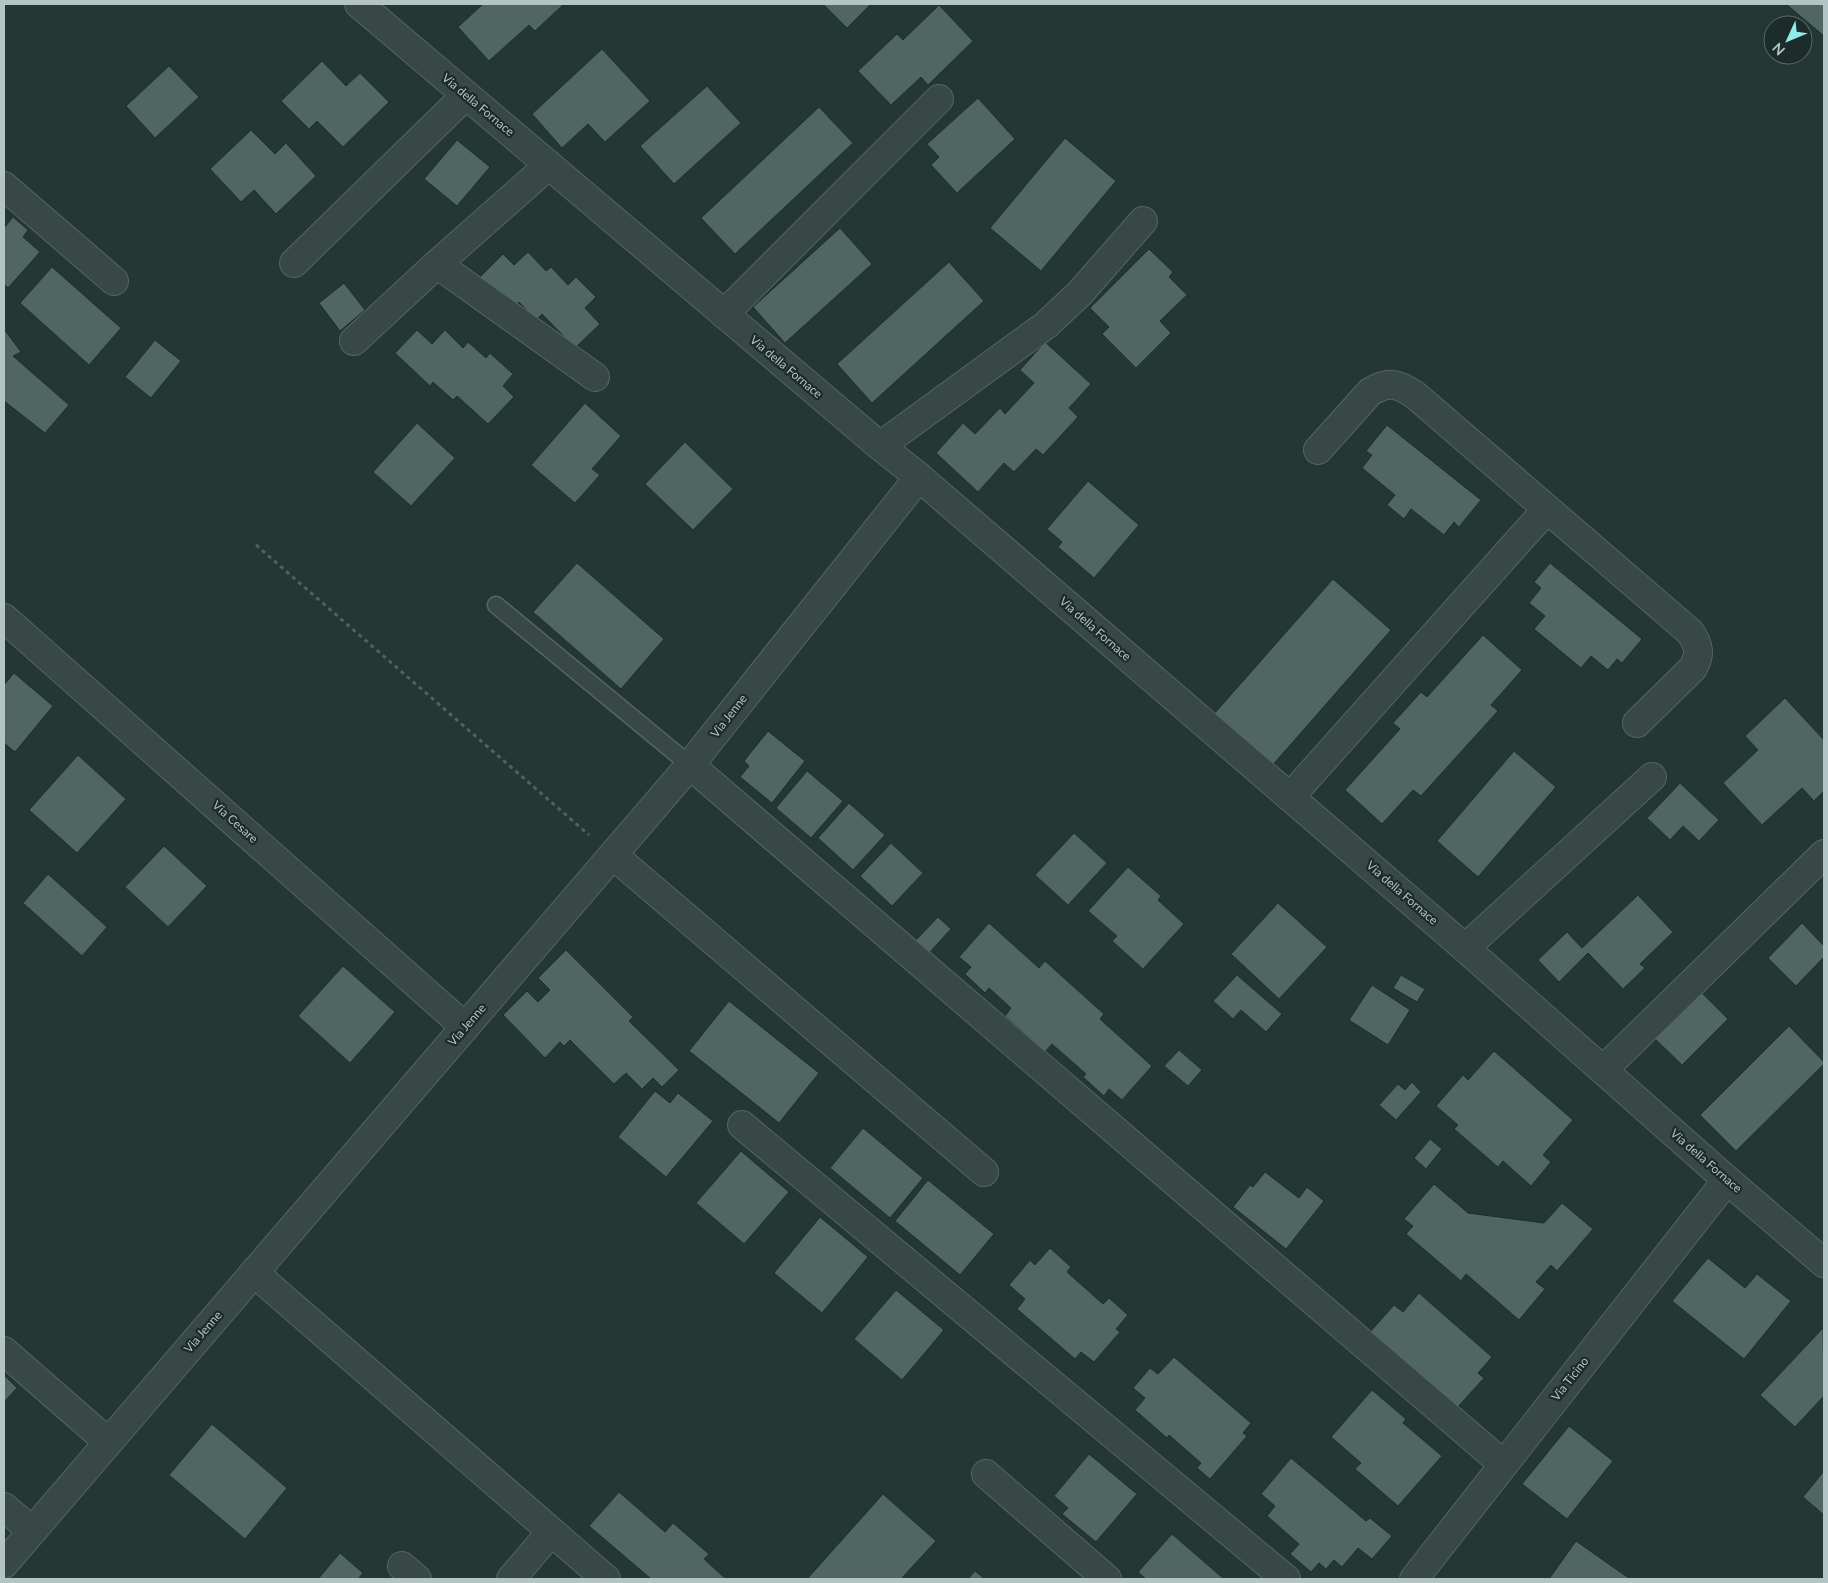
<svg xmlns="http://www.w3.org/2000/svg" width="1828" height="1583" viewBox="0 0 1828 1583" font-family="Lato,sans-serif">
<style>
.building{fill:#4f6663;stroke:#1e2e2d}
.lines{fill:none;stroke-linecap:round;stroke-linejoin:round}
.service-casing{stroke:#556564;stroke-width:19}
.minor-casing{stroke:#556564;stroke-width:30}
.path{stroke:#516359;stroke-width:3;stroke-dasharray:4 4;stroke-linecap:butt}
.service{stroke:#374846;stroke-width:16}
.minor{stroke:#374846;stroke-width:28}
.labels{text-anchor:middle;stroke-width:4.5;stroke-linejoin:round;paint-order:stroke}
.street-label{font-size:12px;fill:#b2c4c3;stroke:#1c2c2b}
</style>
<rect width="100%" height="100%" fill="#233735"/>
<g class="building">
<polygon points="483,4 564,4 535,31 529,25 489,61 458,27"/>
<polygon points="823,4 871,4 847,28"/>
<polygon points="1786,4 1824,4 1824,36"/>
<polygon points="939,5 973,41 928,85 921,77 891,105 858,71 897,34 903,40"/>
<polygon points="602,49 650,101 605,142 588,124 562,148 532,114"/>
<polygon points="322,61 346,86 360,73 389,102 343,147 317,121 309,129 281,101"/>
<polygon points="169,66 199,97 155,138 126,106"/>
<polygon points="707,86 741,123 674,184 640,146"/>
<polygon points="978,98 1015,139 957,193 931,165 939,157 927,144"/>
<polygon points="819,107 853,143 735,254 701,218"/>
<polygon points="251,130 275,154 286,143 316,176 276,214 254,190 241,202 210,169"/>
<polygon points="1065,138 1116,181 1041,271 990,228"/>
<polygon points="457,140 490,167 457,206 424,179"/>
<polygon points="13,217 28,230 23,237 40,252 8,288 4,284 4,228"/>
<polygon points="840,228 872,264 785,343 753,307"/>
<polygon points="1149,249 1173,272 1169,277 1187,295 1160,321 1171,333 1136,368 1102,334 1109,327 1090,308"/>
<polygon points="528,252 546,271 551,267 568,285 576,277 596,297 585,308 600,324 575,348 542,314 536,320 519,302 511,309 480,277 503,254 514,265"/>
<polygon points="949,262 984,301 872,403 837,364"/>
<polygon points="52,267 121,328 89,365 20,303"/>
<polygon points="344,283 365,310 340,331 319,303"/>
<polygon points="4,329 21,352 13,356 69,405 45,433 4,401"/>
<polygon points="417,330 432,344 445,330 463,348 468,342 486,358 490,353 513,374 503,386 514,397 488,424 457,396 453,400 433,382 430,386 395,353"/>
<polygon points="155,340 181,361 151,398 125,377"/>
<polygon points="1045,342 1091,384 1069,408 1078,417 1043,455 1036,449 1014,472 1004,463 978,492 936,453 963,423 975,434 1000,408 1005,414 1034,383 1020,370"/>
<polygon points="585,403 621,436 592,469 600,475 575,503 531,465"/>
<polygon points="417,423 455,458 411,506 373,472"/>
<polygon points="1387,425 1481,500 1459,527 1454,522 1444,535 1411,509 1404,519 1387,505 1395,495 1362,468 1372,455 1366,451"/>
<polygon points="685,442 733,489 693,530 645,484"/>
<polygon points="1088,481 1139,525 1094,578 1058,547 1062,542 1047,529"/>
<polygon points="577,563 664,639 621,689 533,612"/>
<polygon points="1550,563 1642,639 1622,663 1617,659 1608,670 1591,656 1581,668 1534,629 1545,616 1529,603 1541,588 1534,582"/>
<polygon points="1333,579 1391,630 1271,767 1213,715"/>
<polygon points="1483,635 1522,670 1491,705 1498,711 1421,796 1413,790 1382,824 1345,790 1400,729 1393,723 1421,692 1427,697"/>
<polygon points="14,673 53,706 15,752 4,743 4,685"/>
<polygon points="1785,698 1824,740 1824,791 1814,801 1802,788 1762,825 1723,783 1758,750 1745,736"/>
<polygon points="768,731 805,761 772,803 740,777 749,766 744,761"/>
<polygon points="1514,751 1556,787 1478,877 1437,841"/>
<polygon points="78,755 126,799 77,853 29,810"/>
<polygon points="807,771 843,801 811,838 776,808"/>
<polygon points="1680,783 1719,820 1699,841 1683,826 1670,840 1647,818"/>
<polygon points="849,803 885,835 853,870 818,838"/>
<polygon points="1074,833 1107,863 1068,905 1035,875"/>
<polygon points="891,843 923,873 892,906 860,876"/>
<polygon points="164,846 207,886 168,927 125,887"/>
<polygon points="1128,867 1161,896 1158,900 1184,924 1143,969 1112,941 1117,936 1088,911"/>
<polygon points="48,874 107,927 82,956 23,903"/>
<polygon points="1638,895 1673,932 1640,964 1645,968 1623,989 1588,953 1559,982 1538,960 1567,932 1582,948"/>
<polygon points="1278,903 1327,947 1279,999 1231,954"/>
<polygon points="938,917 951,929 929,953 915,941"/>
<polygon points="989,923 1039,968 1045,961 1104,1014 1100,1019 1152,1066 1122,1100 1109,1089 1104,1096 1083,1077 1086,1074 1052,1044 1045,1052 1005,1016 1011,1008 989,988 985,993 965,974 971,967 959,957"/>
<polygon points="1802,923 1824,946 1824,957 1796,986 1768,958"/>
<polygon points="566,950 633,1017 629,1021 679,1070 662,1087 653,1078 642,1089 626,1073 614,1084 570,1040 564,1046 560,1042 545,1058 503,1015 527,991 538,1002 550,990 538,978"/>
<polygon points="343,966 395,1012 350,1063 298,1016"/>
<polygon points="1237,975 1282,1014 1266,1032 1241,1010 1233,1019 1213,1001"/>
<polygon points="1401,975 1425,989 1417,1002 1393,988"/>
<polygon points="1372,985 1410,1010 1388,1045 1349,1020"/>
<polygon points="1698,989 1728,1019 1682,1065 1651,1035"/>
<polygon points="729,1001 819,1073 779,1123 689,1051"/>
<polygon points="1789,1026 1824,1062 1824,1064 1736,1151 1700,1115"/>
<polygon points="1179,1050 1202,1070 1188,1086 1164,1066"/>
<polygon points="1494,1051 1573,1120 1543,1155 1551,1162 1531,1186 1503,1161 1498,1167 1454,1129 1458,1125 1436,1106 1463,1075 1468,1080"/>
<polygon points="1412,1082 1421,1092 1396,1120 1379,1105 1398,1084 1405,1090"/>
<polygon points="655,1091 670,1103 678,1093 713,1121 666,1177 618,1137"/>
<polygon points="863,1128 923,1178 890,1218 830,1168"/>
<polygon points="1430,1139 1442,1149 1426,1169 1414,1158"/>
<polygon points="741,1151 789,1192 744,1244 696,1203"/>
<polygon points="1265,1172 1299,1198 1307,1187 1324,1201 1286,1249 1233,1207 1250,1185 1253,1187"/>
<polygon points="928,1180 994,1234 960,1275 895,1221"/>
<polygon points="1434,1184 1468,1213 1544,1223 1562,1203 1593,1229 1557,1271 1551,1265 1536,1282 1545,1289 1519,1320 1466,1274 1461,1281 1406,1234 1413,1226 1404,1219"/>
<polygon points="820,1217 868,1257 822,1313 774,1273"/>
<polygon points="1050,1248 1071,1267 1067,1272 1103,1304 1109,1298 1128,1315 1116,1329 1120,1332 1094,1362 1081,1352 1075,1359 1017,1309 1025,1299 1009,1285 1030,1260 1035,1265"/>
<polygon points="1708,1258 1745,1288 1757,1274 1791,1301 1744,1359 1672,1301"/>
<polygon points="896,1290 944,1330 902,1380 854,1339"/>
<polygon points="1419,1293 1492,1357 1478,1373 1484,1378 1456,1409 1370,1332 1394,1305 1403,1312"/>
<polygon points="1823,1328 1824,1396 1795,1427 1760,1395"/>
<polygon points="1174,1357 1251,1423 1243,1433 1247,1436 1210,1479 1197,1468 1201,1463 1169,1435 1167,1438 1135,1410 1145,1398 1133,1388 1150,1368 1158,1374"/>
<polygon points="4,1375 17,1388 4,1402"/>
<polygon points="1372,1390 1406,1419 1403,1423 1442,1456 1398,1506 1355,1469 1361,1463 1331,1437"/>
<polygon points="212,1424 287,1488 245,1539 169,1475"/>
<polygon points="1569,1426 1613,1461 1567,1519 1522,1484"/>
<polygon points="1089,1454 1137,1494 1096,1542 1062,1514 1068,1508 1054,1496"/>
<polygon points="1291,1458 1366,1521 1370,1518 1392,1536 1372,1559 1358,1548 1342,1567 1334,1560 1326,1569 1319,1563 1311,1572 1290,1554 1299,1544 1267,1516 1275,1506 1261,1494"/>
<polygon points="1824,1471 1824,1515 1803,1497"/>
<polygon points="619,1492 665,1532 673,1523 709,1554 704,1559 726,1579 651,1579 589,1526"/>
<polygon points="883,1494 936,1541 901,1579 807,1579"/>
<polygon points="1172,1534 1224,1579 1146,1579 1138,1572"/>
<polygon points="1576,1541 1630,1579 1549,1579"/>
<polygon points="340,1553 363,1573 358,1579 318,1579"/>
<polygon points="975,1571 985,1579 968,1579"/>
</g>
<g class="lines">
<defs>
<polyline id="service" points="496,605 690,765"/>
<g id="minor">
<polyline points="359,4 880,446 919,477 1465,948 1727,1180 1824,1263"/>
<polyline points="4,186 114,281"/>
<polyline points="294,263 466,95"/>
<polyline points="437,264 595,377"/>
<polyline points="724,314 939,99"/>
<polyline points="354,341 437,264 549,165"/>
<polyline points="880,446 1046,325 1080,293 1143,221"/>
<path d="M1318 450 1370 392C1389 381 1397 383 1415 395L1690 632C1699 645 1701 654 1693 668L1637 723"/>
<polyline points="4,618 465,1027"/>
<polyline points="690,765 1503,1464"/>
<polyline points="1290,797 1547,509"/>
<polyline points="613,855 984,1172"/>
<polyline points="1465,948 1652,777"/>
<polyline points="1603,1070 1824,854"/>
<polyline points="742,1125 1286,1579"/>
<polyline points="255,1271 267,1284 606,1579"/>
<polyline points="4,1351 108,1442"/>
<polyline points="986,1474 1107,1579"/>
<polyline points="4,1507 32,1531"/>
<polyline points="4,1564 690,765 919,477"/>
<polyline points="402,1566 417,1579"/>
<polyline points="511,1579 551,1532"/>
<polyline points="1414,1579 1727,1180"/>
</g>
</defs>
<use href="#service" class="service-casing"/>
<use href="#minor" class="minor-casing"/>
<polyline class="path" points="256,545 589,835"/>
<use href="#service" class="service"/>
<use href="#minor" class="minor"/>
</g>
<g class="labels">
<g class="street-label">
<text transform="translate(478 105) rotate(40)" y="4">Via della Fornace</text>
<text transform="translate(786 367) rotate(40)" y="4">Via della Fornace</text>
<text transform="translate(1095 629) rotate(41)" y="4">Via della Fornace</text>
<text transform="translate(729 716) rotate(-52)" y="4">Via Jenne</text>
<text transform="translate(235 822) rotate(42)" y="4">Via Cesare</text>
<text transform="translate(1402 893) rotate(41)" y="4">Via della Fornace</text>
<text transform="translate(467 1025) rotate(-49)" y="4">Via Jenne</text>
<text transform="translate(1706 1161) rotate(41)" y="4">Via della Fornace</text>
<text transform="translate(203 1332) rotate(-49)" y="4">Via Jenne</text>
<text transform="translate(1570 1379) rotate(-52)" y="4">Via Ticino</text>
</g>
</g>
<rect width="1828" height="1583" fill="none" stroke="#b2c4c3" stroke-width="10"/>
<g transform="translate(1788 40) rotate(226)"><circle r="24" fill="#1c2c2b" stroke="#586968"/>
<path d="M0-4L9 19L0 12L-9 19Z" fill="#8eede7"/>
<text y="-8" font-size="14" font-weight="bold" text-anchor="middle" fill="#b2c4c3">N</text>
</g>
</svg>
